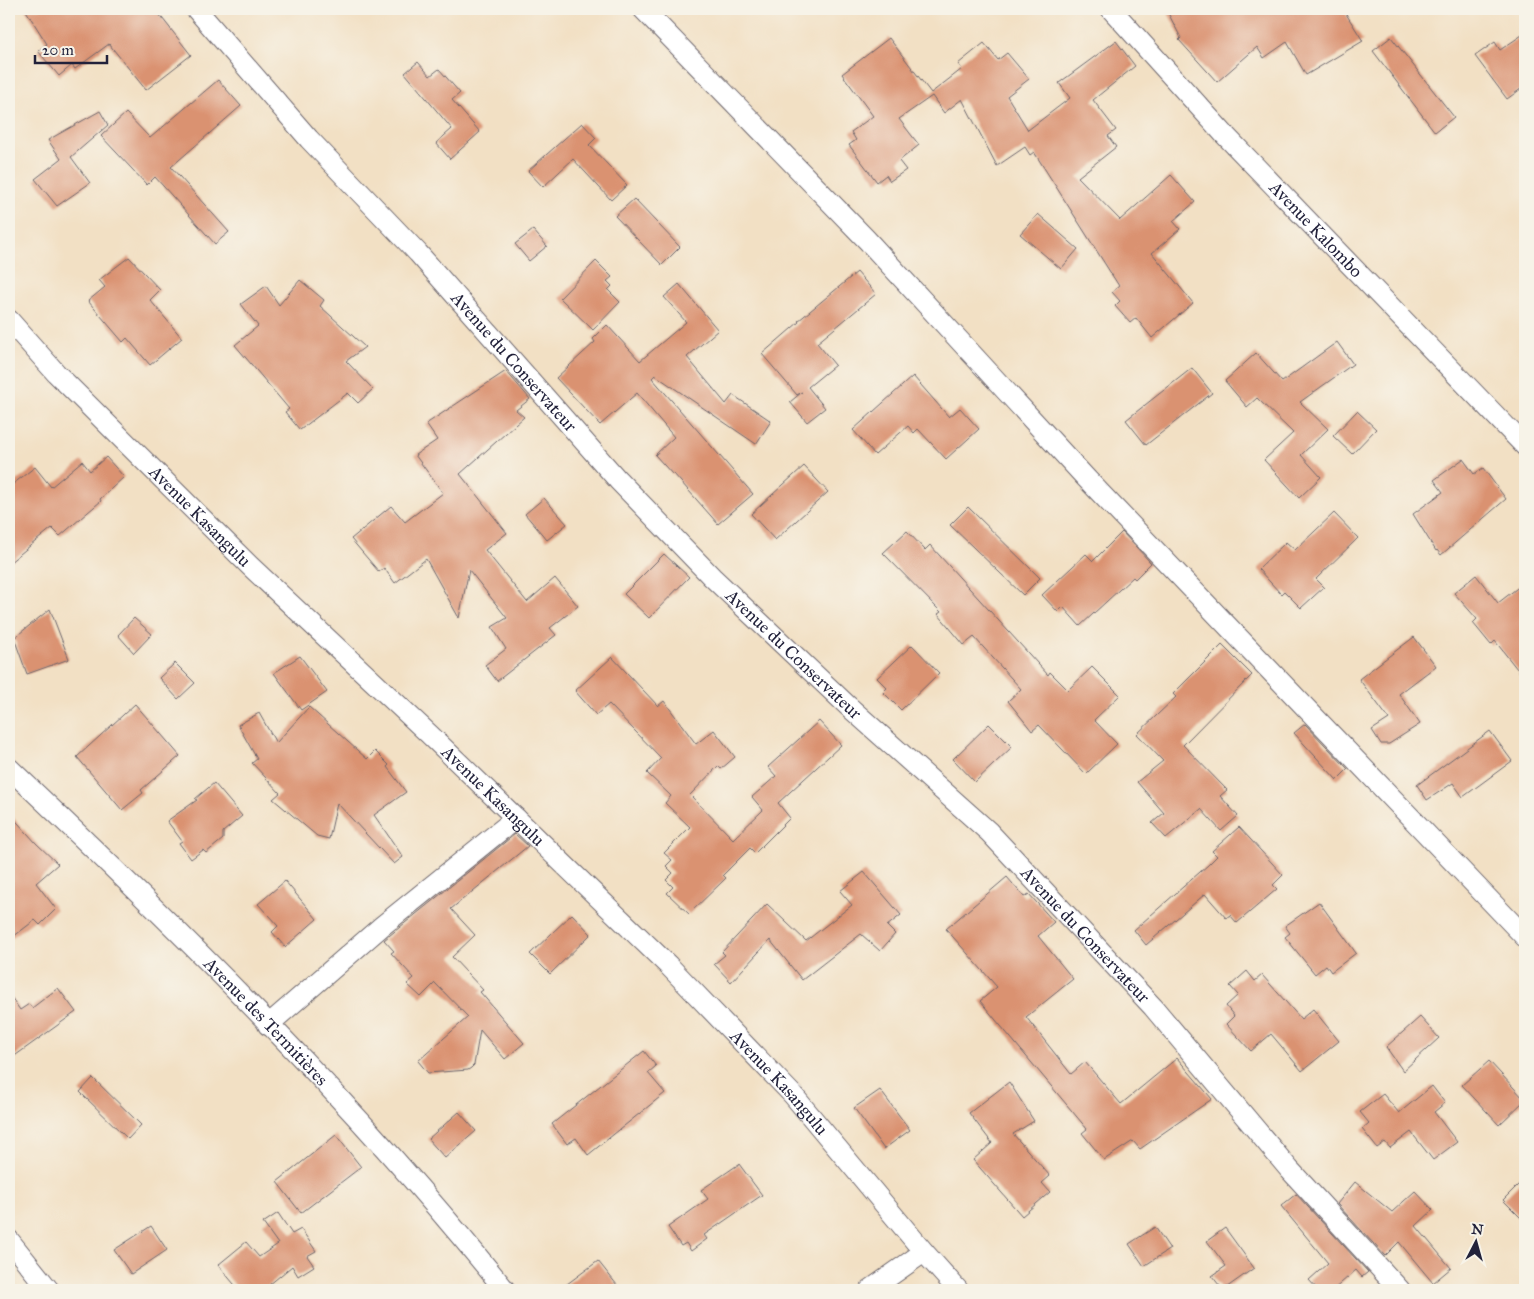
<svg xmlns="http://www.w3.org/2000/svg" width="1534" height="1299" viewBox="0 0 1534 1299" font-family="'IM FELL Great Primer',serif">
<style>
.building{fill:#da9271}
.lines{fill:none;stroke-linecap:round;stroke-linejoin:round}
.minor-casing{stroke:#6b646b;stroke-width:22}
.minor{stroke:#fff;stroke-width:20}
.labels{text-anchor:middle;stroke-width:4;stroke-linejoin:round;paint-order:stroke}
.street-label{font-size:18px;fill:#22223b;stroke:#f7f3e8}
</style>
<rect width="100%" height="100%" fill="#f7f3e8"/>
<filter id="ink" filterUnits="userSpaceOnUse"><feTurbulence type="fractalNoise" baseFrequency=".02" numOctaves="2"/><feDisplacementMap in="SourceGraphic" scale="10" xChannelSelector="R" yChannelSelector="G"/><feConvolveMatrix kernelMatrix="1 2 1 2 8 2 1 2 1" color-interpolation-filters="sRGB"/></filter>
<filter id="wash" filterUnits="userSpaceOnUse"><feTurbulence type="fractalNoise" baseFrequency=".0096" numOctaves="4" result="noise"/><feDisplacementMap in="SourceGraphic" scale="20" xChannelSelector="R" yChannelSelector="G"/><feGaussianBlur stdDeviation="1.12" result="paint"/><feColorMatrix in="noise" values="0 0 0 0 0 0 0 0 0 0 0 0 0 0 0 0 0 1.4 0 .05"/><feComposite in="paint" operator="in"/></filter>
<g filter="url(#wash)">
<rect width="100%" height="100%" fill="#f2e0c4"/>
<g id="blocks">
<g class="building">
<polygon points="25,9 155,9 191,55 146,90 109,44 75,69 72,65 59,76 38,51 47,44"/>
<polygon points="1166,9 1343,9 1363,41 1306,75 1287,42 1264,58 1257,47 1217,82 1179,40 1181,38"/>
<polygon points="1525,33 1525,86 1507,99 1475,56 1495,42 1500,50"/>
<polygon points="1391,37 1454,117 1435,132 1373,51"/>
<polygon points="889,38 931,93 962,69 958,64 984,43 998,60 1007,53 1029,79 1007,96 1028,130 1070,98 1059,83 1116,41 1135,66 1093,100 1116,130 1108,136 1116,147 1078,177 1120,220 1171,175 1195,202 1173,221 1180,229 1152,253 1193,303 1152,338 1136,318 1130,323 1115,306 1120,301 1112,292 1119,286 1034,152 1030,155 1025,147 997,166 962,99 944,113 932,96 899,119 919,145 899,161 906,170 890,181 886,175 877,182 849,145 856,140 851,132 873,116 842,74"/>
<polygon points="418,62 430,76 439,69 460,93 452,100 480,132 450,159 436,143 452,129 405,73"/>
<polygon points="218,80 241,106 171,167 229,232 215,244 155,177 147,185 101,136 126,113 150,138"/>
<polygon points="100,111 108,125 71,157 90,183 57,206 35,179 61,159 48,140"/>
<polygon points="582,123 596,138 589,145 627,185 611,200 573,159 543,187 528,171"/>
<polygon points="634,199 680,247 662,265 615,216"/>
<polygon points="1038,214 1078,249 1061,269 1020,234"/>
<polygon points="533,230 547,246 529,261 515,244"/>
<polygon points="129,257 160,290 150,300 182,338 150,365 127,338 123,342 88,301 105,287 99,280"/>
<polygon points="596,261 612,277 607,281 612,286 608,290 620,302 593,330 560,298"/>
<polygon points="857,272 876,294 817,343 835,365 808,387 825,408 807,422 790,402 802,392 797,395 762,354 799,322 798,321"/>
<polygon points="300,280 324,300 320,306 365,347 346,361 373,389 358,403 348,393 300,430 285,412 289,409 235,345 258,326 241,304 266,286 279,305"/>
<polygon points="679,284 718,330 687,357 726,404 733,395 771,421 756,444 655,375 652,378 753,494 718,524 674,474 673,475 655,455 674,437 637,393 600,425 556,378 595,342 593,339 607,325 640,361 686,322 664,297"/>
<polygon points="1337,342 1353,364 1300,402 1328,429 1301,455 1321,477 1299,498 1264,460 1293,433 1257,398 1247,407 1225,381 1256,353 1282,382"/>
<polygon points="1192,368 1212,393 1146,445 1126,420"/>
<polygon points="506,371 530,399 516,410 524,417 460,474 507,533 485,550 527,602 555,578 578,606 550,628 556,635 497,681 485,665 506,649 492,627 507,618 469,570 459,618 426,559 395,583 384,568 379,572 351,539 391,506 405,522 443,493 415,455 437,440 426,424"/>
<polygon points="913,376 949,417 960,408 979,429 946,459 918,429 914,433 908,426 875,455 853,430"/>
<polygon points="1357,411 1376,429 1352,454 1333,436"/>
<polygon points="106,457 124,477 100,499 101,501 60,536 52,528 9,563 9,487 35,467 51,487 82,461 90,471"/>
<polygon points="1463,459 1474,474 1483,468 1506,499 1441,555 1437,550 1436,551 1413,514 1443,492 1434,480"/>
<polygon points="804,466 828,492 775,540 751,514"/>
<polygon points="544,498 567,524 547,540 525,514"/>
<polygon points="968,507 1040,578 1023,595 950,525"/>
<polygon points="1334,513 1358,538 1316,579 1324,587 1301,608 1284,591 1281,594 1258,569 1286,542 1295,550"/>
<polygon points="907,531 925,550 930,545 1048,675 1050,672 1068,690 1092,667 1120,695 1094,720 1117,744 1086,774 1039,725 1032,731 1008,701 1021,689 974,637 964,645 938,614 941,612 883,553"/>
<polygon points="1122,532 1151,563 1135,579 1133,577 1080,626 1063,607 1058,612 1042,595 1086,554 1093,561"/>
<polygon points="664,554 689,577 649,618 624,594"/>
<polygon points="1476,575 1498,603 1525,582 1525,679 1495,641 1491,645 1473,623 1477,619 1454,593"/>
<polygon points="50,609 69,659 27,674 14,638"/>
<polygon points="134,618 152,634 134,653 118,635"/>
<polygon points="1414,637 1436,666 1399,694 1420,724 1389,744 1381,744 1372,730 1389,719 1359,679"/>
<polygon points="912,645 939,673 901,710 883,692 887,688 877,678"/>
<polygon points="1222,645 1252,675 1183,745 1227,790 1220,796 1238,816 1221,831 1201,809 1166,838 1152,823 1164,813 1137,782 1163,761 1137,734 1176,697 1173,694"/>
<polygon points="300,656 327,692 301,710 274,673"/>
<polygon points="612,657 658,706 664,701 696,744 714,730 735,757 721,769 718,766 690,795 733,839 763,810 752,797 776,776 768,767 819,721 841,745 778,803 790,818 755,853 750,848 723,875 726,878 689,914 667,893 673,887 666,880 673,873 666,866 672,860 664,853 690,827 665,803 671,796 647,773 661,758 609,704 596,715 575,691"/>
<polygon points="175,663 195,683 178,699 159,678"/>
<polygon points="135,704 180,756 141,790 143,793 122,810 77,757"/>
<polygon points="309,707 367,759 375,751 389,765 387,767 406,792 374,815 403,857 394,864 337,803 329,839 317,836 273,799 280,793 252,763 257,759 238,725 259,713 276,743"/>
<polygon points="989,724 1012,747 975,782 953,759"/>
<polygon points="1305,724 1348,769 1337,780 1294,733"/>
<polygon points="1490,731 1512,761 1463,797 1453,783 1427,800 1417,785"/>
<polygon points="214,783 242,816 223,832 223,839 206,853 203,850 191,859 179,843 182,841 167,821 197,800 195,799"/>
<polygon points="9,813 36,843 58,864 36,883 56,909 40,925 35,920 9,940"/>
<polygon points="1239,827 1283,875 1273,885 1277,889 1237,923 1230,915 1226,918 1205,894 1146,945 1134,930 1208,865 1217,856 1212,851"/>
<polygon points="515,834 528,846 451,909 475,935 452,957 483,990 480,992 524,1043 505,1059 480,1030 474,1065 471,1068 468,1070 428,1073 418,1061 468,1017 435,983 421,997 407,984 414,978 391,953 394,951 384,940"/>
<polygon points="864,872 901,915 887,926 895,934 880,951 861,934 802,980 770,940 731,982 714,964 725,955 722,952 767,904 806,941 852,905 840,891"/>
<polygon points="1007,877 1024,897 1029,894 1054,922 1038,936 1073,979 1026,1017 1071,1074 1085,1062 1121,1104 1177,1058 1212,1099 1140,1149 1133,1141 1104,1160 1082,1133 1087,1129 980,1001 997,987 946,929"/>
<polygon points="285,881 317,919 285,947 272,932 278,926 258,904"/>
<polygon points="1319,902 1356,953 1331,972 1326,965 1315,974 1285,937 1290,933 1285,926"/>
<polygon points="572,914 591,934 550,974 530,954"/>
<polygon points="1247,971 1255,981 1262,975 1301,1019 1313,1009 1339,1041 1302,1071 1271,1034 1251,1051 1226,1024 1234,1016 1226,1006 1238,995 1230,986"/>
<polygon points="58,988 76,1012 9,1060 9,994 20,1010 29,1004 32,1008"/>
<polygon points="1420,1017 1439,1038 1403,1071 1386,1047"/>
<polygon points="644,1051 656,1066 648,1073 665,1093 588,1155 576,1138 567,1144 552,1124"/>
<polygon points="1489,1061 1525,1100 1499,1125 1462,1085"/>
<polygon points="93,1078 141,1125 128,1139 80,1092"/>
<polygon points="1009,1082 1034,1121 1013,1134 1050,1176 1042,1183 1050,1192 1022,1216 973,1160 992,1143 969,1113"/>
<polygon points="1432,1086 1445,1103 1434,1112 1457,1142 1433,1160 1411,1132 1390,1148 1385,1142 1377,1148 1362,1129 1369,1123 1360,1112 1383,1094 1399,1113"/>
<polygon points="880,1090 910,1130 884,1149 854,1108"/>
<polygon points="459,1112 476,1131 445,1158 428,1139"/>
<polygon points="336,1135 361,1167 301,1213 277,1182"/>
<polygon points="739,1164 762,1195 704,1235 707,1239 691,1251 686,1243 681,1246 668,1227 708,1199 701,1190"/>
<polygon points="1525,1178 1525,1222 1503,1200"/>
<polygon points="1355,1182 1392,1212 1415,1191 1433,1210 1416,1226 1451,1268 1433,1283 1399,1242 1385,1256 1337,1204"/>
<polygon points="1296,1194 1368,1272 1362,1277 1356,1270 1333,1290 1318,1290 1309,1280 1328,1263 1281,1206"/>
<polygon points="278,1213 292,1234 301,1229 316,1251 307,1256 314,1266 298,1276 292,1266 263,1290 239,1290 218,1265 246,1242 259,1257 278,1244 263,1223"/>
<polygon points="151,1226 167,1250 131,1274 114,1250"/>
<polygon points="1155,1227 1170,1249 1144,1266 1129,1244"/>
<polygon points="1225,1228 1254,1268 1223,1290 1212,1276 1226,1266 1207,1241"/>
<polygon points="598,1261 621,1290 559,1290"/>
</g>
</g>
</g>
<g filter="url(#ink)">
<use href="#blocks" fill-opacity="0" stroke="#6b646b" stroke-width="1"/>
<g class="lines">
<defs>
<g id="minor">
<path id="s1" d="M196 9 309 139 418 253 618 480 712 577 848 706 989 832 1153 1007 1289 1169 1400 1290"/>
<polyline points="643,9 867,240 1086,478 1525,937"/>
<path id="s2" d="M1111 9 1224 134 1525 446"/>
<path id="s3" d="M9 320 56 373 250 566 429 734 669 966 793 1095 924 1252 958 1290"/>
<path id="s4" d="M9 768C183 933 355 1103 505 1290"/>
<polyline points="268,1025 382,926 516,818"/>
<polyline points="9,1240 49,1290"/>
<polyline points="870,1290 924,1252"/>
</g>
</defs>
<use href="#minor" class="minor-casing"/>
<use href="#minor" class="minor"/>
</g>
</g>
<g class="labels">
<g class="street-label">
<text dy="6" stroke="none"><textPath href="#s2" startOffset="301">Avenue Kalombo</textPath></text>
<text dy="6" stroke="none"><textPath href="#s1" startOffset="475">Avenue du Conservateur</textPath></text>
<text dy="6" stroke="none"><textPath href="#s3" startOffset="274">Avenue Kasangulu</textPath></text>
<text dy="6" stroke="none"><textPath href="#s1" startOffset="880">Avenue du Conservateur</textPath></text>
<text dy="6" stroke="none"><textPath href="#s3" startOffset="679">Avenue Kasangulu</textPath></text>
<text dy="6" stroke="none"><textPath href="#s1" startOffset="1285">Avenue du Conservateur</textPath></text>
<text dy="6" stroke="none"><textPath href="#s4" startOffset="361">Avenue des Termitières</textPath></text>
<text dy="6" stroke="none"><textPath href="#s3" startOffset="1084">Avenue Kasangulu</textPath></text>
</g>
</g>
<rect width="1534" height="1299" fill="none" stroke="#f7f3e8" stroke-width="30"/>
<g transform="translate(1476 1242) rotate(6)" stroke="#f7f3e8" stroke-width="4" paint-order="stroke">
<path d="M0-4L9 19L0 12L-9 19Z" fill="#22223b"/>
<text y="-8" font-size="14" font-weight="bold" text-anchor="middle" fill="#22223b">N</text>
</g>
<path d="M35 55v8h72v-8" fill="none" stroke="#22223b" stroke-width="2.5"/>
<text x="42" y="55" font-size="15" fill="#22223b" stroke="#f7f3e8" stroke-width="4" paint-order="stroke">20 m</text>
</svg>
